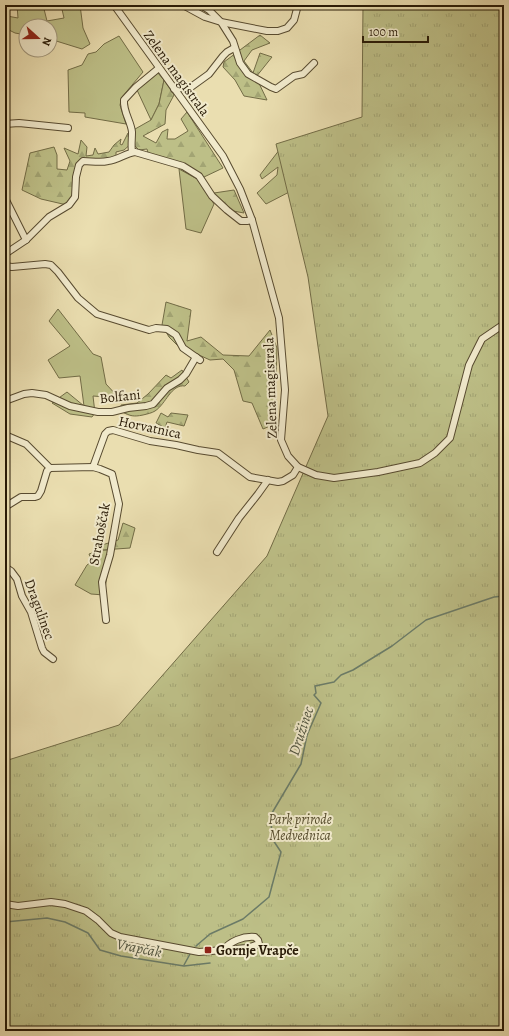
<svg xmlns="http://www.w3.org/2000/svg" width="509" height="1036" viewBox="0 0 509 1036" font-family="Alegreya,serif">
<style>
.green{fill:#bdbf87;stroke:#726c46}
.forest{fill:url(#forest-firs);stroke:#726c46}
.park{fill:url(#park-tufts);stroke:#726c46}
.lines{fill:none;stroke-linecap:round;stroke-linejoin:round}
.stream{stroke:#6b7b67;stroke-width:1.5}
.minor-casing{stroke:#584b30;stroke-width:8}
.minor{stroke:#f1eacc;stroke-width:6}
.poi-dot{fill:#8f2418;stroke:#f1eacc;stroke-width:1.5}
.labels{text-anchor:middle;stroke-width:4;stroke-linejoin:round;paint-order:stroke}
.street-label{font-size:14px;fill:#281a06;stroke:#f1eacc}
.park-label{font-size:14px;font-style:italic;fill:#554c2d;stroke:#f1eacc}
.poi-label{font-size:14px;font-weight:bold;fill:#281a06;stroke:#f1eacc;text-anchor:start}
.water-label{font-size:15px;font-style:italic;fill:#4f533f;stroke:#f1eacc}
</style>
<defs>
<pattern id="forest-firs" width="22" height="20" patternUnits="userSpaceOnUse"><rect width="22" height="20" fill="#bdbf87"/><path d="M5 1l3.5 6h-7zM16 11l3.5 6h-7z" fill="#a2a473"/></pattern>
<pattern id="park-tufts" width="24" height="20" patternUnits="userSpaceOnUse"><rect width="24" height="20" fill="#bdbf87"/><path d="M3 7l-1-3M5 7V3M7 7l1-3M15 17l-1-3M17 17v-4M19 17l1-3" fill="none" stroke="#a2a473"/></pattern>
</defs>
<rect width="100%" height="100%" fill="#eadeb0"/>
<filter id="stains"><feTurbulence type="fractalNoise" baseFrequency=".005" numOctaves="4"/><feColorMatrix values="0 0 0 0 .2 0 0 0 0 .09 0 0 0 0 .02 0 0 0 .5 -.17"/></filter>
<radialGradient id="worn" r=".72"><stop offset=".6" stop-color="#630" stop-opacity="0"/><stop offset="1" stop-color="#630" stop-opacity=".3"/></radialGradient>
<g class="green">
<polygon points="17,5 43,5 47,21 64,18 61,5 80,5 83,28 90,44 82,49 53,40 50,37 50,26 26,26 26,35 15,33 7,29 7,16 18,18"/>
<polygon points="119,36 143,72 122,97 120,105 126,124 85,117 85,113 69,112 68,70 82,65 88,54 96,52 104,44"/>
<polygon points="157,72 164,80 159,104 151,120 137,90"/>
<polygon points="280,149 295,189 266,204 257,193 277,175 278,167 262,179 260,175"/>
<polygon points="179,169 199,180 214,204 201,233 186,229"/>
<polygon points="58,309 93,354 101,357 106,384 119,398 93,396 95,413 92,417 70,414 52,403 67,392 84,406 80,376 59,378 48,360 70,346 49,321"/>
<polygon points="102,550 111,550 104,595 91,594 75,585 87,565 92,561 89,554"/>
</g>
<g class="forest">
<polygon points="260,35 270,43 252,50 244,61 253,73 260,53 272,57 256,77 267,100 244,96 235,80 223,67 224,62"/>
<path d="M164 80 174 95 166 110 165 124 143 136 156 143 162 132 168 129 167 139H175L188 131 181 119 187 112 223 168 204 177C187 161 169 160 148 153L147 149 139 150 132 143 124 150 116 152V157L107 160H80L73 196 67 205 41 199 22 190 30 153 54 147 57 155V169L67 170 70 161 64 148 78 154 81 140 87 147 86 156 93 155 95 148 98 154 109 152 114 145 121 139 120 144 122 145 128 133 151 120 159 104Z"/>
<polygon points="234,190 244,213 233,211 214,193"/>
<polygon points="166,302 191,310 187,341 201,337 223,355 249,356 270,330 277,348 275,424 263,429 252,403 243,401 234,370 223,359 210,360 177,345 169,337 162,325"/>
<path d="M182 370 189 382 185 386C171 384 166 404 155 411 152 413 147 414 143 415 133 417 131 416 122 412L121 405 137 403 148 394 166 375 171 378Z"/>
<polygon points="161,413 168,417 171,413 188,415 184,426 167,422 165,428 156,423"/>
<polygon points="123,523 135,528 130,548 102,550 102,545 118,540"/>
</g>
<polygon class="park" points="363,5 504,5 504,1031 5,1031 5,761 119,725 267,556 328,416 308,277 276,144 362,117"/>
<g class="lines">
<g class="stream">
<polyline points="5,922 47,918 65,922 88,933 100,950 121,956 184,966 210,963"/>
<polyline points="196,946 210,934 243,919 269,897 281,852 271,837 272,813 301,764 307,735 321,703 314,695 316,693 315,686 334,682 341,675 353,670 392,646 426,620 494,597 504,596"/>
<polyline points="184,965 190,954"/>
</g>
<defs>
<g id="minor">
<polyline points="114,5 223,156 240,189 252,220 279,318 285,390 281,440 288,456 298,467 316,475 334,478 378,472 420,463 435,453 450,438 469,365 482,339 504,324"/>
<polyline points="183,5 205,17 221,22 233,41 240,63 248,74 271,87 276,89 294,76 303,74 314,63"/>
<polyline points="201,5 209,10 221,22 267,31 278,31 287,28 294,20 298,5"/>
<polyline points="174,89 191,87 209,74 223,56 227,52 234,48"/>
<polyline points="5,124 19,123 68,128"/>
<path d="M132 152C131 145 132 139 132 132 131 121 123 112 124 100L136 87 159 68"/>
<polyline points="5,198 26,240"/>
<path d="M5 254 26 240 49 217 69 205 75 197 76 177 79 165 83 161C91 161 100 163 108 161 118 160 126 153 135 152L183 166 199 176 212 196 227 210 241 221H247L252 220"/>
<polyline points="5,266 12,267 45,264 51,265 58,272 78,298 97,314 149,330 156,328 167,329 176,335 183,348 200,360"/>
<polyline points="5,401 24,394 32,393 46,395 70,406 98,412 112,412 128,408 146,406 153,404 167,388 180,380 186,374 196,357"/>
<polyline points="5,435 26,444 50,468"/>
<polyline points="93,467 105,434 108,431 113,430 150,441 176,445 198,450 218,453 250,477 278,482 283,481 293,475 298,467"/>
<polyline points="5,507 21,497 35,497 38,496 41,491 47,471 50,468 93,467 100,469 112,474 119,504 110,555 102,582 106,620"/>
<polyline points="217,552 239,518 258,494 268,480"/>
<polyline points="5,567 11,571 17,579 22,596 31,612 42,648 44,652 53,659"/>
<path d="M5 904 18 906 51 902 65 904 86 911 98 920 111 933 120 937 199 952 247 948 259 944 258 940 255 937C243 936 230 941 222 951"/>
</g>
</defs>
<use href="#minor" class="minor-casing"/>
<use href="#minor" class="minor"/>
</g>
<rect class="poi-dot" x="204" y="946" width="8" height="8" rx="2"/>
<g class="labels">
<g class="street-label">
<text transform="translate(177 73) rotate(54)" y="5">Zelena magistrala</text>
<text transform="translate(270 388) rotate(-92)" y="5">Zelena magistrala</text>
<text transform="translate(120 396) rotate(-6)" y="5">Bolfani</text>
<text transform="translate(150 427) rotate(12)" y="5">Horvatnica</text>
<text transform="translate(99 534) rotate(-79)" y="5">Strahoščak</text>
<text transform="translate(40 609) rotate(70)" y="5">Dragulinec</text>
</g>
<g class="park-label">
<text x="300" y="824">Park prirode<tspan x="300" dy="16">Medvednica</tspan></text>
</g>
<g class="poi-label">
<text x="216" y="955">Gornje Vrapče</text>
</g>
<g class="water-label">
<text transform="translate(301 731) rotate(-72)" y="5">Družinec</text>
<text transform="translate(139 948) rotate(11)" y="5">Vrapčak</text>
</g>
</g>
<rect width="509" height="1036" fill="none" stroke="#eadeb0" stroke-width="20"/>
<rect x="6" y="6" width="497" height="1024" fill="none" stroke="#281a06" stroke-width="2"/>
<rect x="10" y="10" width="489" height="1016" fill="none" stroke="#281a06"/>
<g transform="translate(38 38) rotate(111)"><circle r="19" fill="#f1eacc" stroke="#a1977d"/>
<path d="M0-3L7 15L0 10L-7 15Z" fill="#8f2418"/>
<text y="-6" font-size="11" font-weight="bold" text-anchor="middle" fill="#281a06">N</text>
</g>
<path d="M363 36v6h65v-6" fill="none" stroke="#281a06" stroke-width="2"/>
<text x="369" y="36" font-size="12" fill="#281a06" stroke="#f1eacc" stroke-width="3" paint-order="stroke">100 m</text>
<rect width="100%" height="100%" filter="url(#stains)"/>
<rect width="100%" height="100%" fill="url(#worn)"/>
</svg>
